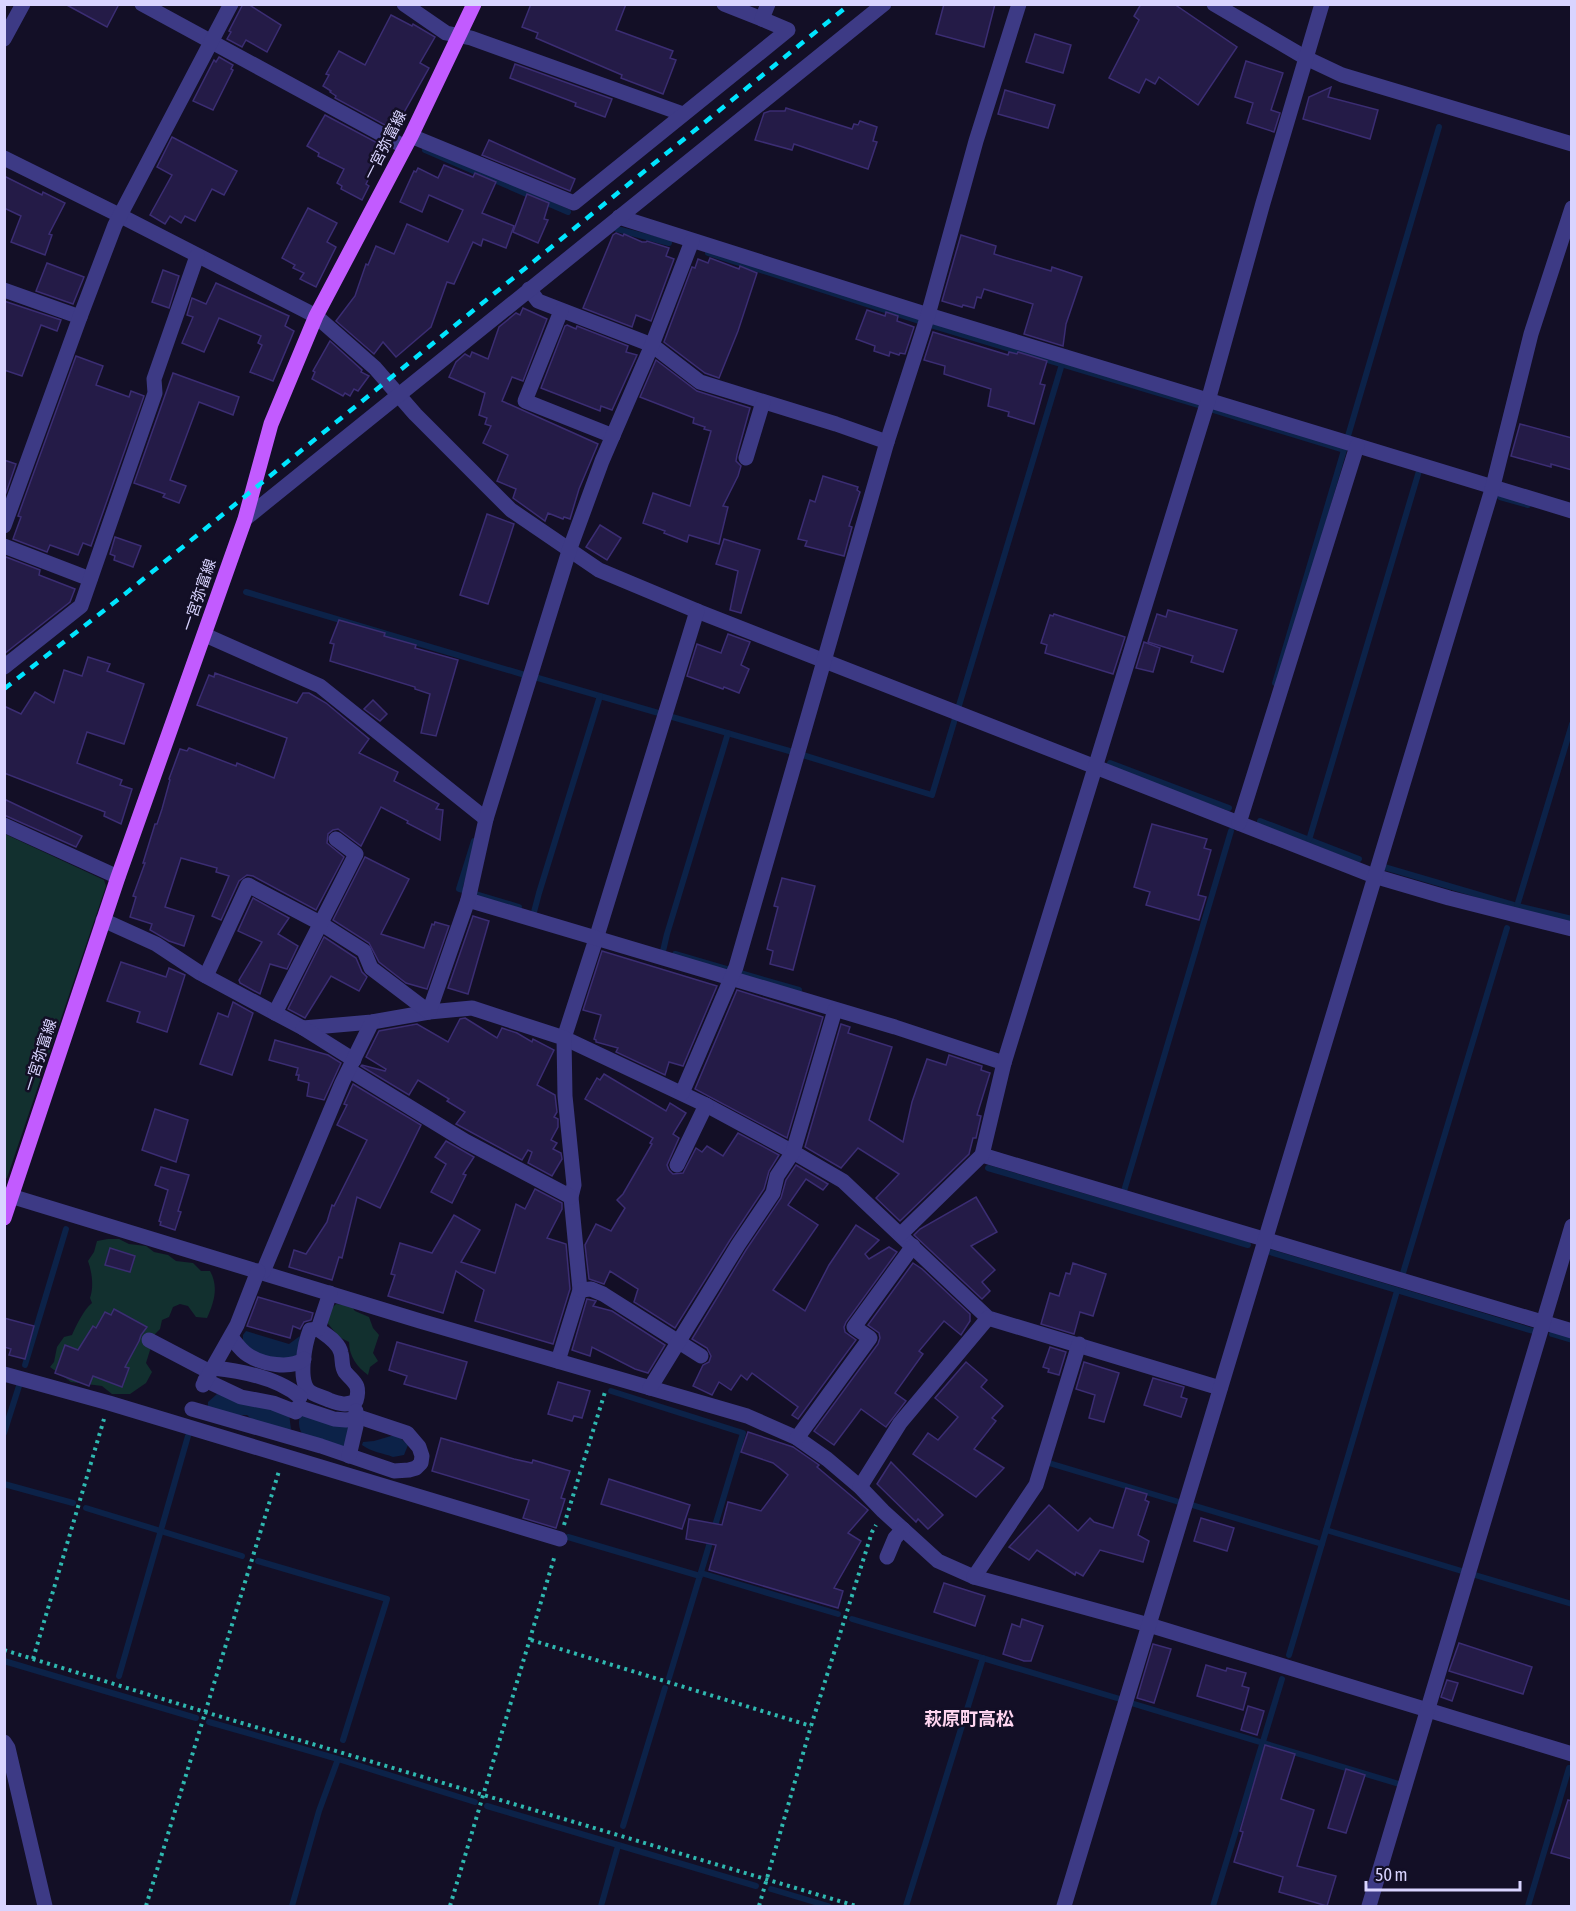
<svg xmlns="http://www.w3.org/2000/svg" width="1576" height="1911" viewBox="0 0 1576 1911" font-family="'Asap Condensed','Noto Sans JP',sans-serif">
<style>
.green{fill:#12302f}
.water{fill:#0c2248}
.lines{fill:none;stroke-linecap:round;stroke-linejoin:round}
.stream{stroke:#0c2248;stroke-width:6}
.building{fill:#241b47;stroke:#3b2d73;stroke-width:1.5}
.path{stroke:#2fb8b0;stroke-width:4;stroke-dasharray:3 4.5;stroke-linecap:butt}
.minor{stroke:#3d3a85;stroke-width:15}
.major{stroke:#c25bff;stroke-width:15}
.rail{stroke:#00e5ff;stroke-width:4.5;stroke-dasharray:9 8;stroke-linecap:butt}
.labels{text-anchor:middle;stroke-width:5;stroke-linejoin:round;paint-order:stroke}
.street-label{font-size:15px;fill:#d9d4ff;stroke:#130f26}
.quarter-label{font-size:18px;font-weight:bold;fill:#ffd6f0;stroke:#130f26}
</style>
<rect width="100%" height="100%" fill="#130f26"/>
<g class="green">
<polygon points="5,834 104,880 106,886 7,1178 5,1179"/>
<path d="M108 1239H119L129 1244 146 1246 154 1252 168 1255 176 1261 193 1263 201 1271H210C219 1287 214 1302 207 1318L196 1317 188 1306 180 1304 173 1307 169 1317 162 1320 160 1329 155 1334 146 1363 152 1372 146 1383 130 1394H112L102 1386 71 1382 50 1367 54 1362 57 1347 64 1337 72 1335C76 1326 84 1309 92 1303L90 1298C94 1287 92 1272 88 1261L94 1252 97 1241Z"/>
<path d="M336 1304 351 1306 355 1311 369 1317 373 1328 379 1335 373 1353 378 1361 370 1367 368 1375C357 1367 349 1356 349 1342L339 1337 325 1320 328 1312Z"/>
</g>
<g class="water">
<polygon points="246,1331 289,1344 300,1336 298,1353 291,1361 254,1354 243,1342 243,1335"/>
<polygon points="217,1394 289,1414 291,1429 287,1432 256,1423 247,1415 237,1415 208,1407 208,1402"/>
<path d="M301 1412 351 1427 346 1446 341 1448 303 1435C298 1428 298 1421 301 1412Z"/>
<path d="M391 1436H398L408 1445 404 1455 393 1457C383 1453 371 1452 362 1445L363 1442 374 1441Z"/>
</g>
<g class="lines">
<g class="stream">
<polyline points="425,150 568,212"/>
<polyline points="617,229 669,243"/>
<polyline points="708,253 919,321"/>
<polyline points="930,325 1198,405"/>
<polyline points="1213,410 1344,450 1275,683"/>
<polyline points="1348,436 1439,127"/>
<polyline points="1500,497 1528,505"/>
<polyline points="246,592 525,675 524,679"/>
<polyline points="531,676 793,752 932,795 1062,364"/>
<polyline points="1110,763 1229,808"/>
<polyline points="1260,821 1359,859"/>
<polyline points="1309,840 1419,471"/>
<polyline points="474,841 459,889 519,907"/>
<polyline points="1384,867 1517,906 1572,919"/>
<polyline points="1517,906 1572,724"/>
<polyline points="534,912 539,893 600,696"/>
<polyline points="663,951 667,934 728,733"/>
<polyline points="675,954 799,990"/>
<polyline points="988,1168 1248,1245"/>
<polyline points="1124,1191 1231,831"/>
<polyline points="1270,1252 1533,1331"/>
<polyline points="1403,1273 1507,928"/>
<polyline points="1552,1334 1572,1340"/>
<polyline points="25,1365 66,1229"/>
<polyline points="611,1391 743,1433 669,1678"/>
<polyline points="4,1433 19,1386"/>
<polyline points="1049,1463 1179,1502"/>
<polyline points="4,1484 73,1503"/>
<polyline points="1192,1505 1322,1544"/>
<polyline points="86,1508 242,1556"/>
<polyline points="1326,1530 1465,1572"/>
<polyline points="568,1537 700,1576"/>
<polyline points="258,1561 387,1599 343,1740"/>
<polyline points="701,1573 838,1614"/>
<polyline points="1475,1575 1572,1604"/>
<polyline points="852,1619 1120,1699"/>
<polyline points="1289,1655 1397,1291"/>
<polyline points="4,1661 196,1718"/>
<polyline points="119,1676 188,1436"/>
<polyline points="1131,1703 1399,1784"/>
<polyline points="209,1722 338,1759 475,1802"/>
<polyline points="487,1806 756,1886"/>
<polyline points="623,1826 665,1688"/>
<polyline points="771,1889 828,1906"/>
<polyline points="292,1906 319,1811 338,1759"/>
<polyline points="601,1906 618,1846"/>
<polyline points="906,1906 983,1658"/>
<polyline points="1213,1906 1282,1679"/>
<polyline points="1528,1906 1569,1768"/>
</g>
</g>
<g class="building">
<polygon points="65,4 119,4 107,27"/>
<polygon points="243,4 248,4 281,25 267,52 246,40 242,47 227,39 231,32 229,31"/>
<polygon points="531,4 626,4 616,30 673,51 670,58 676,60 663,94 621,78 622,75 536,38 538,33 522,27"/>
<polygon points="944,4 995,4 984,47 936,34"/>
<polygon points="1141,4 1174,4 1237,47 1198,105 1159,77 1155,84 1146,79 1139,93 1109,78 1139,20 1134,16"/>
<polygon points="391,15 412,26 413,24 435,37 420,63 429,68 394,130 335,98 336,96 330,92 331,91 323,86 329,75 326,74 339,51 365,65"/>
<polygon points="1035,34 1071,45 1063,73 1026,62"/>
<polygon points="219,57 233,65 231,69 233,70 213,110 193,101 214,60 216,62"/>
<polygon points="1246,61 1283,73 1271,110 1280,113 1274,132 1247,123 1253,103 1235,97"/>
<polygon points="515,64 612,99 605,117 575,106 576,103 510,78"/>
<polygon points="1331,87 1328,97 1378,110 1370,139 1303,119 1309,97"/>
<polygon points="1005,90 1055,105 1048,128 998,114"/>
<polygon points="786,108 852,129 854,124 858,125 860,121 877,127 873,141 877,142 868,169 794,144 792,150 755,140 764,113 770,111 785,111"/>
<polygon points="325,115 385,147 366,184 369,186 362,200 341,189 342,186 337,183 344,169 318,156 319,153 307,146"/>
<polygon points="172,137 237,171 224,195 212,189 195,221 185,216 181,223 170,216 165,224 150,215 172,175 157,167"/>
<polygon points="489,140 575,179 570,191 482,155"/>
<polygon points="444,165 473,177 475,173 496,182 482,213 514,226 506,248 483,239 481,246 473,242 454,284 447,282 431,327 396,357 383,342 374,354 336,321 355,296 366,264 368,265 376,246 394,254 407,224 448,242 463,210 429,195 422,212 400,202 414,171 416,172 418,168 438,178"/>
<polygon points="4,176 42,195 43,192 65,203 49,234 52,235 45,255 11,242 21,216 4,208"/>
<polygon points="527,194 549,203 544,219 548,220 538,243 513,232"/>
<polygon points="308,208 337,223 327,242 336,247 316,287 300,279 304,273 293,268 295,265 282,258"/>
<polygon points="616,233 623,236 624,234 642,242 646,242 647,241 669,248 666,256 674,259 651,321 636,315 632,327 583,308 613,235"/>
<polygon points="961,235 996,246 994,254 1051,271 1052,267 1082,277 1066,324 1063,346 1024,334 1033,304 984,289 981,298 977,297 974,308 963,305 962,307 942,301"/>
<polygon points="710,258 739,269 740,266 757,273 738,331 719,378 705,373 664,342 692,267 695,268 698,259 708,263"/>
<polygon points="47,263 84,277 73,304 36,291"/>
<polygon points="163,270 179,276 169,308 152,302"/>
<polygon points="216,283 289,316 285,326 294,331 273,381 250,372 262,345 258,343 261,336 219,318 204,352 182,343 193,317 187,315 192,298 206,304"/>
<polygon points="4,301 61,320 57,331 41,325 22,376 4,370"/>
<polygon points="523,308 547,319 523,381 512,377 502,401 598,444 579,489 570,519 564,517 563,519 548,513 545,521 513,498 516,489 497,481 508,455 483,443 491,426 485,424 487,418 479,415 485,393 449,377 456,362 465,354 470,357 472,352 488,359 499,327 516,313 520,315"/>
<polygon points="867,310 885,316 886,312 898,316 897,321 914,327 905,354 900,353 899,355 890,352 889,356 874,351 875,346 856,339"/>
<polygon points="567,325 576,329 577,326 628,346 626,352 637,355 612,410 601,406 600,411 541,388 565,326"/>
<polygon points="933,332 1008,355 1009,352 1017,354 1018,352 1047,361 1040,384 1045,385 1034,424 1008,416 1009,412 988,406 991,389 944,374 945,366 924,360"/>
<polygon points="330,341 362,370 361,372 369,376 358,391 354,389 350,396 345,393 343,396 312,379 315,372 313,371"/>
<polygon points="76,356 103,366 96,385 129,397 131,391 144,396 91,546 83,543 78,555 50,545 47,552 13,539 21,517 18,516"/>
<polygon points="656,360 697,391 750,408 737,455 736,461 741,466 738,476 723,506 728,507 719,544 689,535 687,542 664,533 665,531 643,523 653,493 690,506 711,431 704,429 705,427 693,423 694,418 640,397"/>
<polygon points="173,373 239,397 233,415 199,402 170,480 186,486 179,503 163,497 165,494 134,483"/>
<polygon points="1520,424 1572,438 1572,470 1551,464 1551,467 1511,456"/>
<polygon points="4,460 16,464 6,493 4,493"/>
<polygon points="823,476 858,487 857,490 860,492 849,526 852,527 844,556 805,546 807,541 798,539 810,500 815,502"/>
<polygon points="487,514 514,524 488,604 460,595"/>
<polygon points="600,525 621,538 607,560 586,547"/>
<polygon points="115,537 141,546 133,567 114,560 115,556 110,554"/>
<polygon points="724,539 760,550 741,613 730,610 738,571 716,564"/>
<polygon points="6,557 40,570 39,575 75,589 70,602 4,654 4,561"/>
<polygon points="1168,610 1237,630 1223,672 1191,662 1193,656 1148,642 1157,614 1166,617"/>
<polygon points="1054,614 1125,637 1113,674 1045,653 1047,645 1041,643 1050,615 1053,616"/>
<polygon points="339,620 385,633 384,636 416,645 415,648 458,660 436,736 421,733 430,694 415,689 415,687 330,661 334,644 330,643"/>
<polygon points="728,634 750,642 741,665 749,669 739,693 724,687 723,689 687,676 697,644 721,653"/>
<polygon points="1144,642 1160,648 1153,672 1136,668"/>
<polygon points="88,657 110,664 107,671 144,684 124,744 87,732 77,763 122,780 120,785 132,789 121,824 104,816 105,812 4,773 4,706 21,714 35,692 54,703 64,670 82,676"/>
<polygon points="215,673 297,703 303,693 309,693 326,703 369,739 359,753 398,772 394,781 439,804 436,809 443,810 440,840 407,823 408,821 381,807 361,846 338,829 333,830 328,834 327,843 344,857 316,910 253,876 247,875 239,881 221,920 212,916 229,876 216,872 217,868 181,858 165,907 194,916 184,946 169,941 150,930 152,924 130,917 136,897 133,896 145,863 143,863 155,824 157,824 162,809 170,780 169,779 180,749 187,751 189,748 236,766 237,763 274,778 287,738 197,705 209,675 214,677"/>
<polygon points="373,700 387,714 380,721 364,709"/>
<polygon points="4,799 82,836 76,847 4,815"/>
<polygon points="1152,824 1207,839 1204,848 1211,850 1198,895 1206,897 1199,920 1146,905 1150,892 1134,887"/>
<polygon points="365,857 409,879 381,934 424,948 432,924 434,925 435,922 449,926 427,989 406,983 379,962 369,943 333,920"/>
<polygon points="782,878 815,886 793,970 770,964 773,951 767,949 778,907 774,906"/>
<polygon points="253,898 289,918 278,934 298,946 287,969 270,964 260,994 240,983 239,980 262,942 238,931"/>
<polygon points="473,916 489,921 468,994 448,988"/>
<polygon points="324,937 356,958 362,972 367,977 359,991 331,976 305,1018 288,1009"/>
<polygon points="602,951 717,986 683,1066 669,1062 665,1075 616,1052 618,1048 596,1042 596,1040 594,1039 601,1015 583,1010"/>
<polygon points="121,962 166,977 169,968 185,975 167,1032 137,1022 140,1012 107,1001"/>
<polygon points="737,990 823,1017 787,1138 695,1089"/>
<polygon points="233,1002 253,1013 232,1075 200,1064 218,1013 228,1017"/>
<polygon points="465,1018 497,1038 502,1028 517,1033 532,1042 533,1039 554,1050 537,1085 555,1095 557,1112 554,1117 558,1119 558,1127 551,1140 557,1143 553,1149 561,1153 562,1159 552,1176 528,1163 532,1152 528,1150 522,1160 456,1124 465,1112 447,1101 449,1099 418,1080 409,1095 361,1066 362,1065 385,1071 386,1069 366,1057 379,1031 417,1024 448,1042 460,1019"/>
<polygon points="841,1024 850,1027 848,1033 892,1047 869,1120 903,1142 912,1102 927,1059 946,1065 949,1055 982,1066 981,1070 990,1073 977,1115 981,1116 976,1138 973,1138 969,1154 900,1221 876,1198 899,1174 858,1148 841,1168 805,1147"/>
<polygon points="275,1040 328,1055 341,1063 324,1100 307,1096 309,1083 298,1080 299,1075 296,1075 298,1068 269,1060"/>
<polygon points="604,1074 666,1111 670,1103 686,1113 673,1134 679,1138 667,1165 669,1170 673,1174 683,1173 696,1148 702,1152 707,1146 723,1156 738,1133 779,1155 769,1171 764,1189 730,1240 675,1328 634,1302 638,1289 610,1271 604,1284 589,1279 585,1245 596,1224 611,1231 625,1208 617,1200 623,1194 652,1144 650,1143 653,1138 585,1099 597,1078 600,1080"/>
<polygon points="353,1084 421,1125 380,1208 357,1197 342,1258 339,1257 332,1280 289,1267 294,1250 306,1254 327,1222 332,1205 334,1206 367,1140 337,1125 347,1105 344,1104"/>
<polygon points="155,1109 188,1120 176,1162 142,1150"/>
<polygon points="446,1141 474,1157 463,1174 466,1175 452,1203 431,1192 446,1164 435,1157"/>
<polygon points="796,1165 828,1184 823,1190 806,1179 788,1205 818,1225 773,1290 805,1311 829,1265 856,1225 879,1240 865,1254 869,1259 889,1247 897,1252 846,1322 844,1327 845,1332 856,1340 798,1419 792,1415 798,1407 752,1373 747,1380 741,1375 731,1390 719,1382 712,1395 693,1386 703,1365 709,1362 711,1356 707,1348 692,1339 746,1250 781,1198 786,1180"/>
<polygon points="161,1167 189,1175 178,1211 181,1212 175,1230 160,1225 161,1222 159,1221 168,1190 155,1185"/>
<polygon points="535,1189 562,1203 562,1209 547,1238 566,1244 570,1289 553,1344 475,1321 484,1290 456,1271 443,1313 388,1296 395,1275 391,1274 400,1243 432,1253 454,1215 480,1230 461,1262 495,1273 516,1204 525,1209"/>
<polygon points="976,1197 997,1232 971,1246 995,1270 982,1282 990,1291 982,1299 914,1235 920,1229"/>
<polygon points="110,1248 135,1256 130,1272 105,1265"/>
<polygon points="913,1263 922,1269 970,1314 970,1321 961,1335 944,1321 919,1351 923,1354 895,1393 906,1401 886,1427 861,1409 834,1445 814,1431 878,1344 880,1338 879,1333 868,1325"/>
<polygon points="1073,1263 1106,1274 1093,1316 1080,1312 1074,1334 1041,1324 1050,1293 1059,1296 1066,1273 1070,1274"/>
<polygon points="258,1297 313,1313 311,1320 304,1322 300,1329 293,1326 290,1338 247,1326"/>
<polygon points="587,1299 596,1301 593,1306 612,1311 665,1345 648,1373 635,1369 592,1347 590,1356 572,1350"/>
<polygon points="114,1309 147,1327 141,1335 139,1341 125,1367 129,1368 122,1387 93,1376 89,1386 55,1373 65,1345 78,1350 93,1326 96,1328 105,1312 111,1315"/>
<polygon points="4,1318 34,1326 25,1359 9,1355 11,1349 4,1347"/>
<polygon points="397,1342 467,1362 456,1399 404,1384 407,1376 389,1370"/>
<polygon points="1050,1347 1066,1352 1059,1375 1048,1372 1049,1369 1043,1367"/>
<polygon points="966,1362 987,1380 981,1387 1003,1406 992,1418 996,1421 974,1449 1004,1468 976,1497 913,1454 928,1433 938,1440 958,1417 935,1398"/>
<polygon points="1084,1362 1119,1373 1104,1422 1089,1418 1095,1395 1076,1389"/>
<polygon points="1153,1378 1184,1387 1181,1397 1187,1399 1181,1417 1144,1405"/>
<polygon points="558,1382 590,1391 582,1418 574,1416 572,1421 548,1414"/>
<polygon points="748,1432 793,1447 819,1465 817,1467 868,1510 848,1533 861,1541 834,1588 843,1591 838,1608 709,1570 716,1545 686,1539 689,1519 722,1525 728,1502 761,1511 788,1475 773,1463 741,1452"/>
<polygon points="441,1438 514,1459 532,1463 533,1460 570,1471 561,1498 565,1499 556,1528 523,1518 529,1500 432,1471"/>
<polygon points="891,1462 943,1515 928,1529 918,1519 916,1522 877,1484"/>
<polygon points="609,1479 690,1505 682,1529 601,1504"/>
<polygon points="1126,1488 1147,1494 1145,1500 1149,1502 1138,1535 1149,1541 1143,1562 1100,1550 1083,1576 1076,1572 1075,1575 1037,1550 1029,1560 1009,1547 1049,1505 1078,1531 1090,1518 1094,1522 1113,1528"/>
<polygon points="1201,1518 1234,1528 1227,1551 1194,1541"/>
<polygon points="944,1583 985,1596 975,1626 934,1612"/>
<polygon points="1022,1619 1043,1626 1031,1661 1024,1661 1003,1654 1012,1624 1020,1627"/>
<polygon points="1459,1643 1532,1667 1523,1694 1449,1671"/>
<polygon points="1153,1644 1171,1649 1154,1703 1137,1698"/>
<polygon points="1206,1665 1226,1671 1227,1668 1246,1673 1242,1686 1249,1688 1243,1710 1197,1696"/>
<polygon points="1447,1680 1458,1683 1452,1701 1441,1697"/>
<polygon points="1248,1706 1264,1711 1257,1735 1241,1730"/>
<polygon points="1265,1745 1295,1754 1281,1799 1314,1810 1297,1866 1336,1876 1327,1906 1279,1892 1283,1877 1234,1862 1243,1832 1240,1831"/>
<polygon points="1346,1769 1365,1775 1346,1833 1328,1828"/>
<polygon points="1568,1800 1572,1801 1572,1859 1551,1853"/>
</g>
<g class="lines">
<g class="path">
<polyline points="564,1525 605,1392"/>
<polyline points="531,1640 811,1726"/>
<polyline points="4,1650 205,1712 856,1906"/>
<polyline points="33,1659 104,1419"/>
<polyline points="146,1906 279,1471"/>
<polyline points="450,1906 555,1555"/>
<polyline points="759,1906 811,1726 872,1532 876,1525"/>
</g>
<g class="minor">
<polyline points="142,4 405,147"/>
<polyline points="404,4 446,33 471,38 683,114"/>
<polyline points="724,4 762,19"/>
<polyline points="1214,4 1306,58 1342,75 1572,144"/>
<polyline points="4,39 23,4"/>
<polyline points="411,136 574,203 788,30 762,19 768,4"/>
<polyline points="4,158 119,215 316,316 375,368 415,414 511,510 599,570 697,611 1374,876 1449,898 1572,929"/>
<polyline points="619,217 928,315 1572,511"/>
<polyline points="529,289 538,301 652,345 700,382 836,424 887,442"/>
<polyline points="4,290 80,317"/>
<polyline points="561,311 525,401 613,436"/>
<polyline points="746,458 763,402"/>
<polyline points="245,519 884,4"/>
<polyline points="4,526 80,317 115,225 231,4"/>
<polyline points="4,546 90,579"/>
<polyline points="697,611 596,939 564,1038 706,1105 793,1152 843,1181 988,1318 1220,1388"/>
<polyline points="205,635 320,686 486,819"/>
<polyline points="4,667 81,606 155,393 154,379 197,256"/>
<polyline points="1239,823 1357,446"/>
<polyline points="4,825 118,877"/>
<polyline points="468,900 895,1027 1004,1063"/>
<polyline points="103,920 156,944 200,973 303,1028 372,1022 429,1012 472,1008 564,1038 565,1096 574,1185 571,1197 580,1290 558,1361"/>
<polyline points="206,976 248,885 320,923 364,951 371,968 429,1012 468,900 486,819 569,551 602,461 652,345 692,241"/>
<polyline points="275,1013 356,854 336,839"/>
<polyline points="303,1028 354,1060"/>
<polyline points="349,1070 465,1141 571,1197"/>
<polyline points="682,1093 736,967 887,442 928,315 976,141 1019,4"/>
<polyline points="982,1155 1572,1331"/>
<polyline points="677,1165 706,1105"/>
<polyline points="4,1194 420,1321 747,1416 797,1438 827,1459 860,1487 883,1511 938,1561 974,1577 1149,1625 1572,1754"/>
<polyline points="901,1234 982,1155 1004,1063 1208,401 1263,203 1322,4"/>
<polyline points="263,1272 342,1083 372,1022"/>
<polyline points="580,1290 591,1289 603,1294 701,1356"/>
<path d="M318 1329C326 1335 339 1342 341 1353 343 1359 341 1366 345 1372 354 1383 361 1384 356 1401 346 1406 340 1404 329 1400 323 1397 313 1395 308 1390 298 1378 305 1343 310 1330Z"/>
<polyline points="318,1329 330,1293"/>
<path d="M231 1337C236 1343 241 1351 248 1355 262 1364 290 1370 304 1359"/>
<polyline points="149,1340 210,1372"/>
<path d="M213 1368C242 1371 278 1378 300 1397"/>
<polyline points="4,1374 109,1403 560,1539"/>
<polyline points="205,1380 241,1397 273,1403 296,1412"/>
<polyline points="203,1385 237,1325 258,1271"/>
<polyline points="650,1388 738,1245 773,1193 777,1176 793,1152 835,1010"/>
<polyline points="192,1409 321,1446 394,1471 409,1470 416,1468 421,1463 422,1456 419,1447 407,1433 362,1418 346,1420 334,1419 298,1407"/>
<polyline points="797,1438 870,1338 854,1327 913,1246"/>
<polyline points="349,1456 356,1426 356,1411"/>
<polyline points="860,1487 900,1423 988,1318"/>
<polyline points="887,1557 895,1538 903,1529"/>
<polyline points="974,1577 1036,1485 1079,1344"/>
<polyline points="4,1742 8,1748 45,1906"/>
<polyline points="1064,1906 1493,486 1531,334 1572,208"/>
<polyline points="1369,1906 1572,1226"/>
</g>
<polyline class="major" points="4,1218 118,877 245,519 271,424 316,316 411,136 474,4"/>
<polyline class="rail" points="4,689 125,594 850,4"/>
</g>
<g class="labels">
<g class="street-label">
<text transform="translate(385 145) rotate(-63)" y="5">一宮弥富線</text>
<text transform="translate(199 595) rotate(-71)" y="5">一宮弥富線</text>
<text transform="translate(40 1055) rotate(-72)" y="5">一宮弥富線</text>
</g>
<g class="quarter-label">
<text x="969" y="1725">萩原町高松</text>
</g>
</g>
<rect width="1576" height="1911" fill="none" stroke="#d9d4ff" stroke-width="12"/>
<path d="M1366 1881v9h154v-9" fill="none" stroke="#d9d4ff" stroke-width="3"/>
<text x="1375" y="1881" font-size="18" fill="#d9d4ff" stroke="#130f26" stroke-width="4.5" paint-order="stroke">50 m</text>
</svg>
